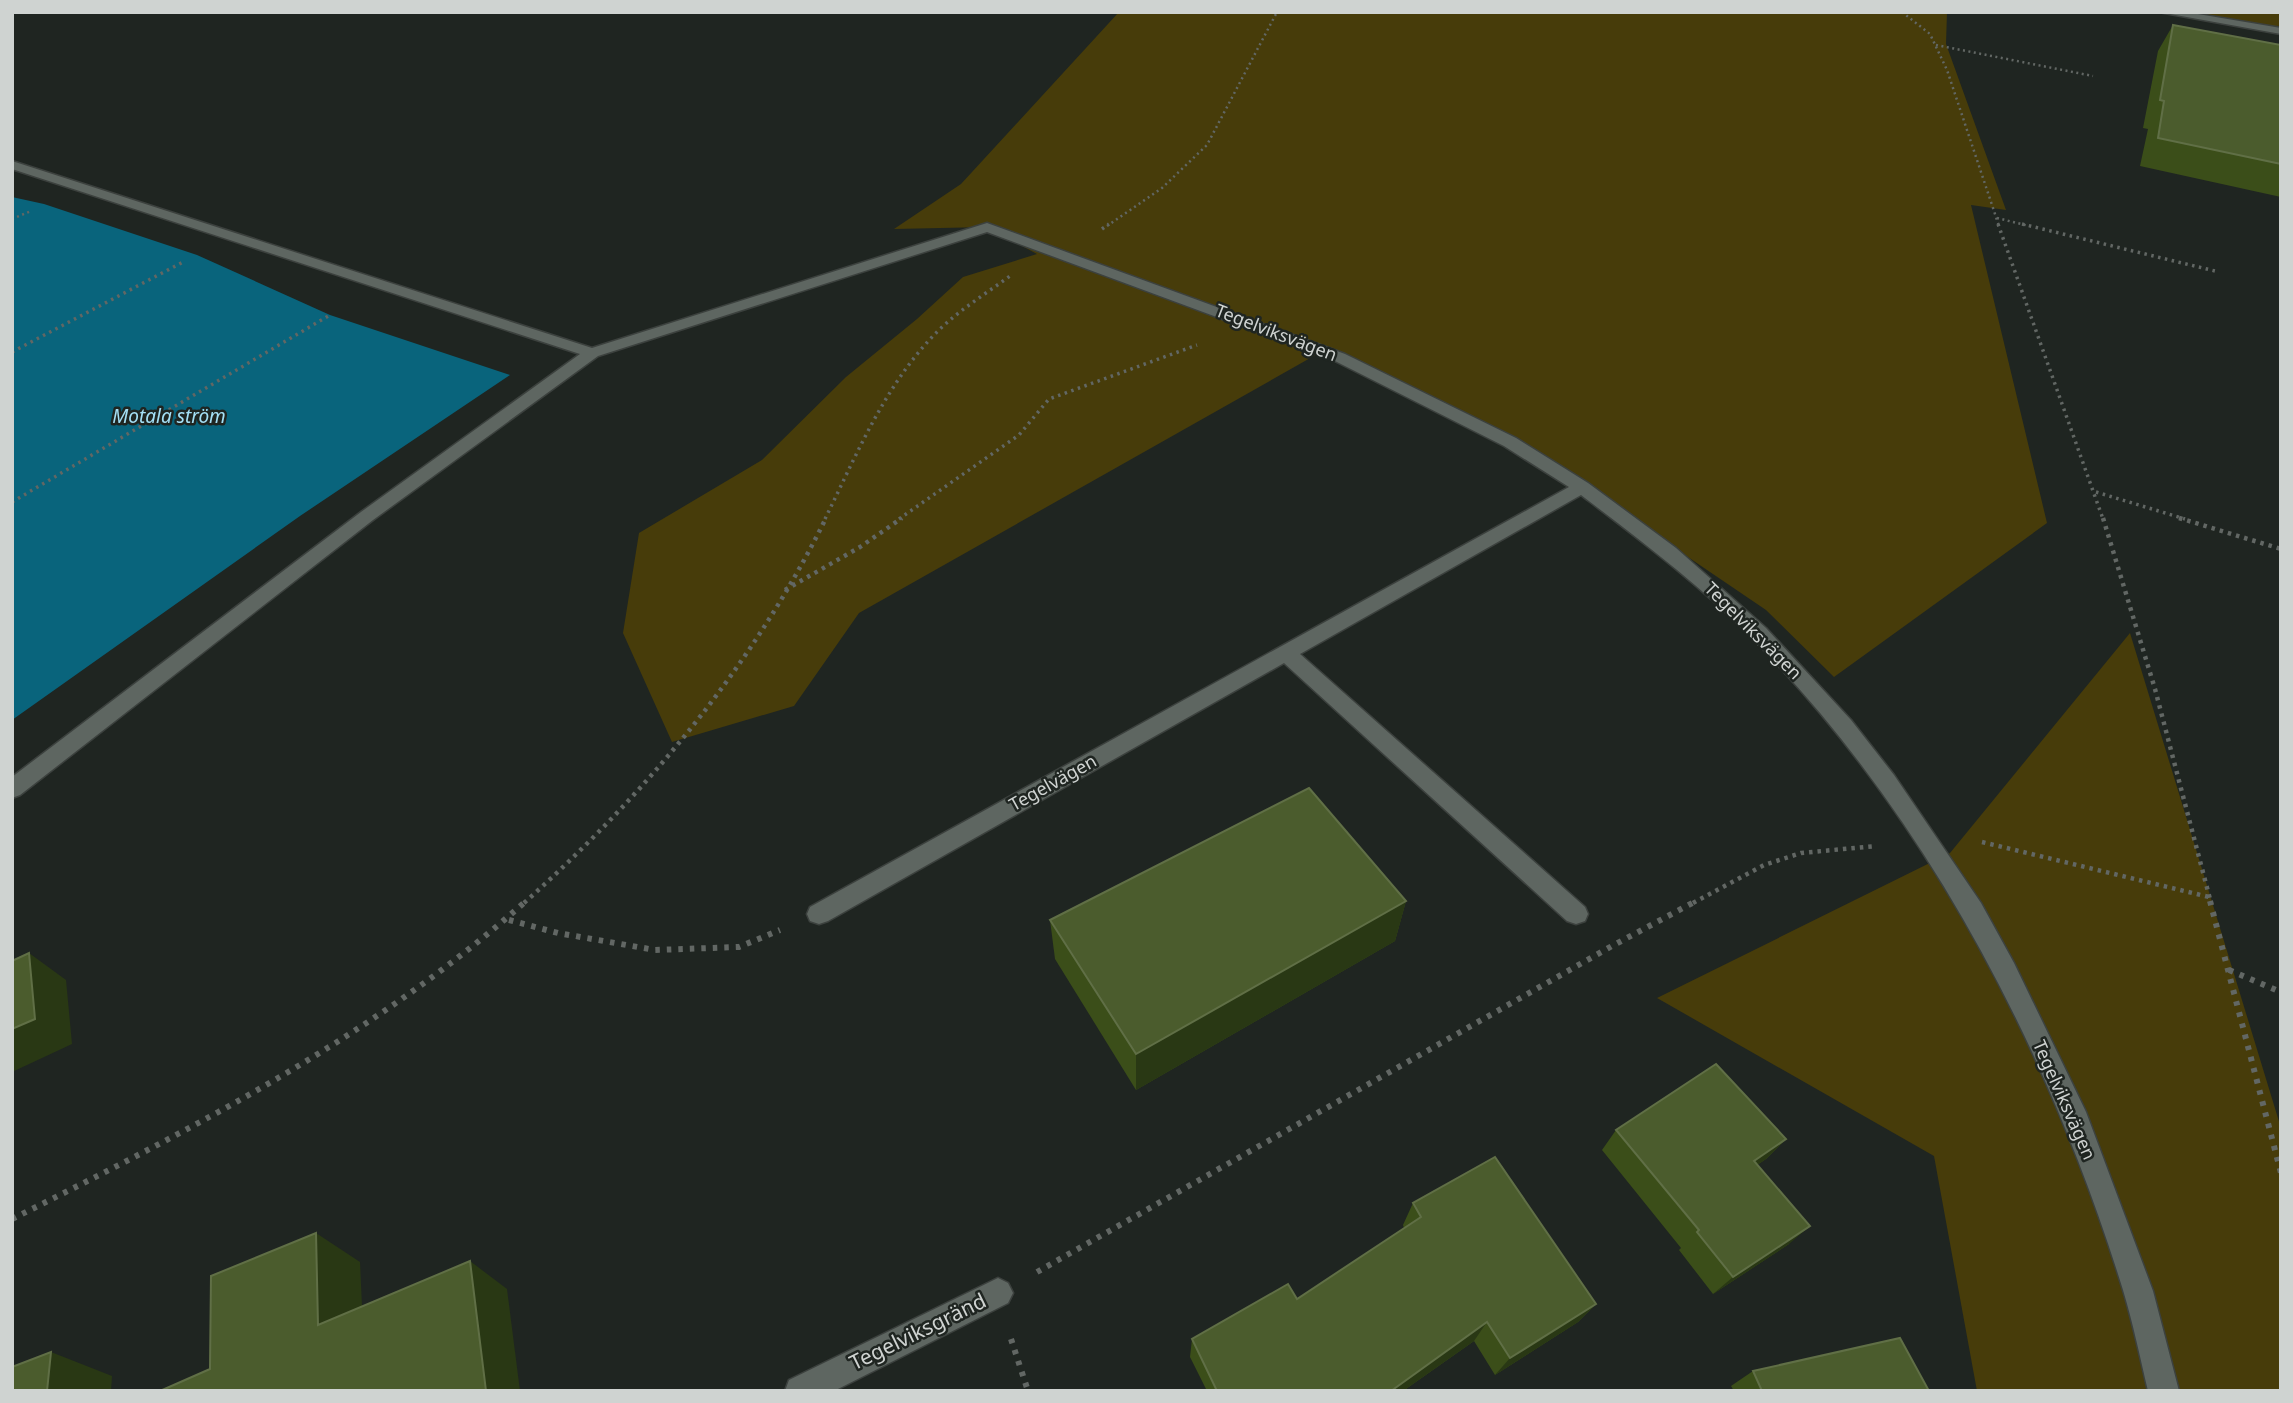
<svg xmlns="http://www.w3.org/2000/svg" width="2293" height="1403" viewBox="0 0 2293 1403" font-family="'Noto Sans',sans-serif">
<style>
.green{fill:#473c0a}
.water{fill:#09647c}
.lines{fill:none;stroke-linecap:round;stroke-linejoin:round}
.minor-casing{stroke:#3c413e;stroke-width:3}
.path-far3{stroke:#626764;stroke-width:2.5;stroke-dasharray:2 3.5;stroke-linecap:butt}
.path-far2{stroke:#626764;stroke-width:3.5;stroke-dasharray:2.5 4.5;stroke-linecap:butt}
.path-far1{stroke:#626764;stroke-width:4.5;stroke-dasharray:3.5 5;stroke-linecap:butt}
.path{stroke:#626764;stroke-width:6;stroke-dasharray:4.5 7;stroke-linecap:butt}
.minor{fill:#5e6661;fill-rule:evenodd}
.wall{fill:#3b4e19}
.shaded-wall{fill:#293814}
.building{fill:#4b5c2d;stroke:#606f46;stroke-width:2}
.labels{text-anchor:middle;stroke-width:5;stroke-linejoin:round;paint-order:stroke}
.street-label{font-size:18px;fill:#cfd3d1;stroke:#1f2521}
.water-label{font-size:19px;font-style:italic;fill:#a4e0f6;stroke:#1f2521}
.near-street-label{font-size:21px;fill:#cfd3d1;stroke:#1f2521}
</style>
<rect width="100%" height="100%" fill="#1f2521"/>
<g class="green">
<polygon points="1119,12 1947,12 1946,44 2006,210 1971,205 2047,523 1834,677 1766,610 1511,437 1328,348 859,613 794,706 672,742 623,633 639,533 762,460 846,377 917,319 963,277 1037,254 987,227 894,229 961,184"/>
<polygon points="2161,12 2281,12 2281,32"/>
<polygon points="2130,633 2281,1128 2281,1391 1977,1391 1934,1156 1657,998 1950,853"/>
</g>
<polygon class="water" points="12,197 44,204 197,255 330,315 510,375 300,516 12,720"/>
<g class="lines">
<defs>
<g id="minor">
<polygon points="2159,12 2186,12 2281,28 2281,34"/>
<path d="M12 161 592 348 987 223 1345 354 1516 438 1588 483 1676 548 1766 628 1851 720 1894 775 1981 903 2014 963 2086 1112 2153 1291 2179 1391H2148C2140 1357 2133 1323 2123 1290 2049 1051 1929 818 1752 638 1700 585 1640 540 1581 495L1300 654 1585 907 1588 914 1585 921 1576 924 1567 921 1284 663 828 921 819 924 810 921 807 914 810 907 1569 487 1504 446 1333 360 987 232 598 356 373 520 20 795 12 798V777L361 512 580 354 12 169Z"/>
<polygon points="998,1278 1008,1283 1013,1293 1008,1303 834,1391 785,1391 789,1380"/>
</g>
</defs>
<use href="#minor" class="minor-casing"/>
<g class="path-far3">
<polyline points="1902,12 1930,34 1947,70 1999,226"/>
<polyline points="1936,45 2093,76"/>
<polyline points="1997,218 2029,226"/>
<polyline points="12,219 31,211"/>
<polyline points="1107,226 1162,188 1207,145 1277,12"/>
</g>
<g class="path-far2">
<polyline points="1998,224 2103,519"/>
<polyline points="2022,224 2215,271"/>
<polyline points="1102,229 1109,224"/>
<polyline points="12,352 185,261"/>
<polyline points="2096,492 2185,519"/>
<polyline points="12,502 330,315"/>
<path d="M825 519C856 456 884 387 934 335 956 312 984 295 1010 276"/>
<polyline points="899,519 1019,435 1049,399 1197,345"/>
</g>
<g class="path-far1">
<polyline points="2103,518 2155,689 2211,903"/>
<polyline points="2179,518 2281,549"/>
<polyline points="785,590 860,547 902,518"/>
<polyline points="1982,842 2209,897"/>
<path d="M524 903C646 794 753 666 826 518"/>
<polyline points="1693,903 1764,865 1801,853 1876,846"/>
</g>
<g class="path">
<polyline points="2210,901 2281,1173"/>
<polyline points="509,920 558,933 655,950 739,947 780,930"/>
<polyline points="2229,970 2281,992"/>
<path d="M12 1219C192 1129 375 1036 526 901"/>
<polyline points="1037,1272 1612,946 1696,901"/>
<polyline points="1011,1339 1028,1391"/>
</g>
<use href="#minor" class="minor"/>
</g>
<g class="wall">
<polygon points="2173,25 2281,45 2281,197 2140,166 2148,129 2143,128 2158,51"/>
<polygon points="1406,901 1395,941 1136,1090 1055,959 1050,920"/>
<polygon points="1616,1130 1786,1139 1766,1159 1757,1165 1789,1244 1713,1294 1679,1250 1681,1248 1602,1150"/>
<polygon points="1413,1203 1596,1304 1578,1322 1495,1375 1474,1341 1403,1391 1207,1391 1190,1357 1192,1339 1297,1299 1404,1228 1403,1225"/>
<polygon points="1753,1371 1929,1391 1734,1391 1731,1386"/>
</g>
<g class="shaded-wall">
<polygon points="1406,901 1395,941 1136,1090 1136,1054"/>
<polygon points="29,953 66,980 72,1044 12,1072 12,1029"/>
<polygon points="1786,1139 1766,1159 1735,1180 1754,1161"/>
<polygon points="1810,1226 1789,1244 1713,1294 1733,1277"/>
<polygon points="316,1233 360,1262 364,1350 318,1325"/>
<polygon points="470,1261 507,1289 520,1391 486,1391"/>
<polygon points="1596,1304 1578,1322 1495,1375 1510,1358"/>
<polygon points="1487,1322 1474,1341 1403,1391 1391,1391"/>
<polygon points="51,1352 112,1376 111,1391 47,1391"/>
</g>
<g class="building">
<polygon points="2173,25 2281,45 2281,164 2158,138 2164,101 2160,100"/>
<polygon points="1309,788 1406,901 1136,1054 1050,920"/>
<polygon points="29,953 35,1019 12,1029 12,961"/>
<polygon points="1716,1064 1786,1139 1754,1161 1810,1226 1733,1277 1697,1232 1699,1230 1616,1130"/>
<polygon points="1495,1157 1596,1304 1510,1358 1487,1322 1391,1391 1217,1391 1192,1339 1288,1284 1297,1299 1421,1217 1413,1203"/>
<polygon points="316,1233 318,1325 470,1261 486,1391 160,1391 210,1369 211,1276"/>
<polygon points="1900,1338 1929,1391 1762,1391 1753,1371"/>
<polygon points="51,1352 47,1391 12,1391 12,1367"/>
</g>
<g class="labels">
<g class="street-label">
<text transform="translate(1276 333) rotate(21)" y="6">Tegelviksvägen</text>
<text transform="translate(1753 631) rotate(45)" y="6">Tegelviksvägen</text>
<text transform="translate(1053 783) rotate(-29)" y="6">Tegelvägen</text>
<text transform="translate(2064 1100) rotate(66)" y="6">Tegelviksvägen</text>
</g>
<g class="water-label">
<text x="169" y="423">Motala ström</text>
</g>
<g class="near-street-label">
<text transform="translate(918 1332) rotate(-26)" y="7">Tegelviksgränd</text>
</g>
</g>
<rect width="2293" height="1403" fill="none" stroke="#cfd3d1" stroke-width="28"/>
</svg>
